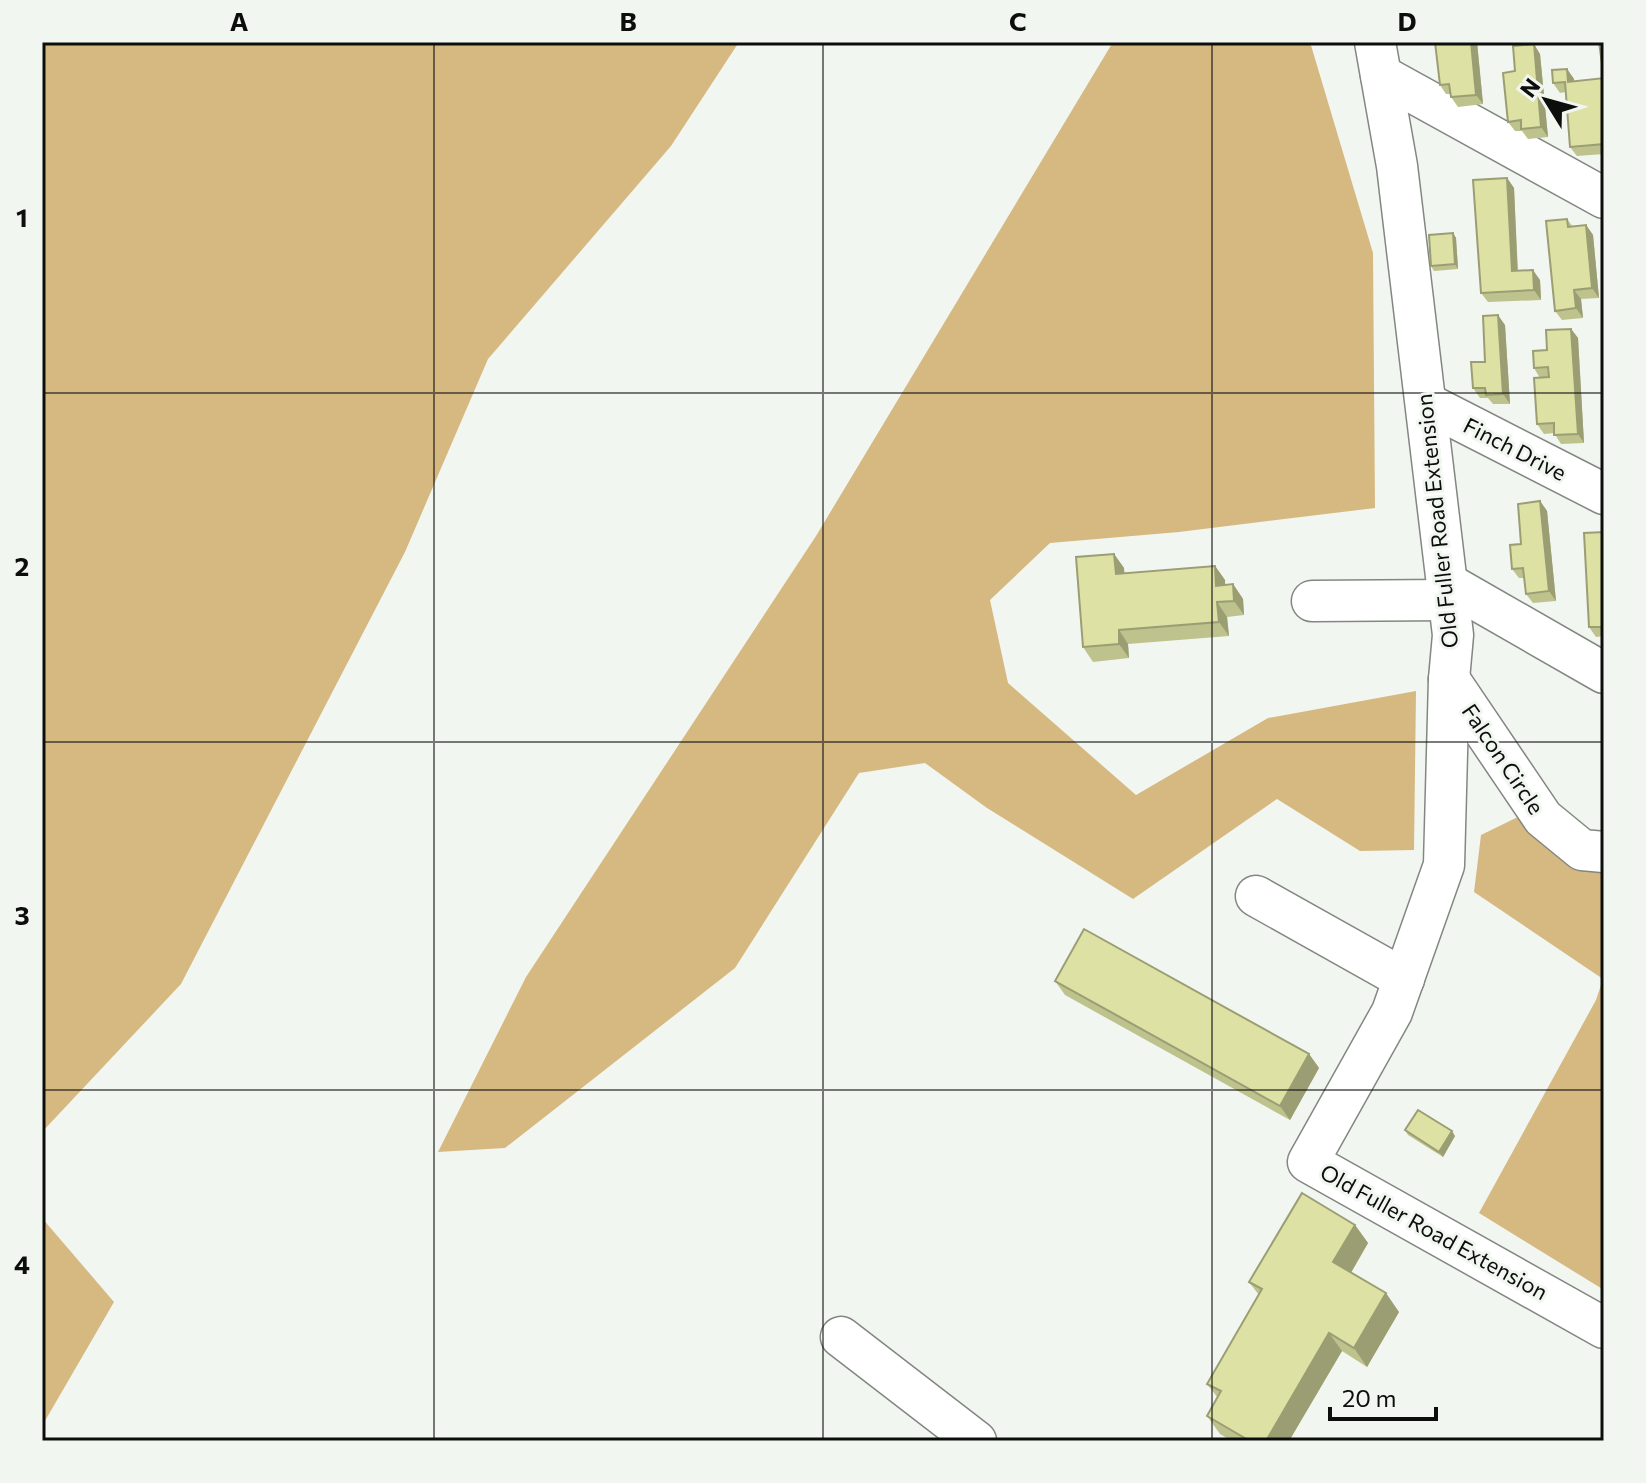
<svg xmlns="http://www.w3.org/2000/svg" width="1646" height="1483" viewBox="0 0 1646 1483" font-family="Commissioner,sans-serif">
<style>
.forest{fill:#d6b981}
.lines{fill:none;stroke-linecap:round;stroke-linejoin:round}
.minor-casing{stroke:#838782;stroke-width:43}
.minor{stroke:#fff;stroke-width:40}
.wall{fill:#bec28d}
.shaded-wall{fill:#9b9e73}
.building{fill:#dde1a4;stroke:#9b9e73;stroke-width:2}
.grid{fill:none;stroke:#0c0e0c;stroke-width:2;stroke-opacity:0.55}
.labels{text-anchor:middle;stroke-width:6;stroke-linejoin:round;paint-order:stroke}
.street-label{font-size:22px;fill:#0c0e0c;stroke:#f2f6f1}
.neatline{fill:none;stroke:#0c0e0c;stroke-width:3}
.grid-label{font-size:26px;text-anchor:middle;font-weight:bold;fill:#0c0e0c}
</style>
<rect width="100%" height="100%" fill="#f2f6f1"/>
<g class="forest">
<polygon points="42,42 739,42 671,146 488,359 405,552 181,984 42,1132"/>
<polygon points="1113,42 1310,42 1373,253 1375,508 1179,532 1050,543 990,600 1008,683 1136,795 1268,718 1416,691 1414,850 1360,851 1277,799 1133,899 987,808 925,763 859,773 735,968 505,1148 438,1152 526,977 816,536"/>
<polygon points="1526,813 1604,864 1604,1290 1479,1213 1596,1000 1603,979 1474,892 1481,835"/>
<polygon points="42,1218 114,1302 42,1426"/>
</g>
<g class="lines">
<defs>
<g id="minor">
<polyline points="1375,42 1397,166 1453,635 1449,679 1444,865 1392,1012 1308,1162 1604,1328"/>
<polyline points="1381,75 1604,198"/>
<polyline points="1426,403 1604,494"/>
<polyline points="1447,583 1604,673"/>
<polyline points="1312,601 1449,600"/>
<polyline points="1449,679 1543,818 1582,850 1604,852"/>
<polyline points="1256,896 1404,979"/>
<polyline points="841,1337 976,1441"/>
</g>
</defs>
<use href="#minor" class="minor-casing"/>
<use href="#minor" class="minor"/>
</g>
<g class="wall">
<polygon points="1477,42 1483,104 1458,107 1451,97 1450,94 1446,94 1440,85"/>
<polygon points="1540,54 1548,137 1528,139 1522,131 1515,131 1508,122 1515,71"/>
<polygon points="1567,69 1574,79 1574,81 1604,78 1604,154 1577,156 1570,147 1566,92 1560,93 1553,83"/>
<polygon points="1507,178 1514,188 1518,271 1540,280 1541,300 1488,302 1481,293"/>
<polygon points="1567,219 1573,227 1586,225 1593,235 1599,298 1581,299 1583,318 1562,320 1555,311"/>
<polygon points="1453,233 1456,238 1458,269 1434,271 1431,266"/>
<polygon points="1505,325 1510,404 1493,404 1488,398 1480,398 1473,388 1485,362"/>
<polygon points="1571,329 1578,338 1584,443 1561,444 1554,433 1544,434 1537,424 1540,378 1534,368 1547,350"/>
<polygon points="1540,501 1547,511 1556,601 1533,603 1526,594 1524,578 1519,578 1512,569"/>
<polygon points="1604,532 1604,636 1596,637 1589,627"/>
<polygon points="1114,554 1124,568 1124,573 1215,566 1225,580 1225,585 1233,584 1243,599 1244,615 1227,617 1229,636 1128,644 1129,658 1093,662 1083,647"/>
<polygon points="1055,981 1309,1054 1319,1068 1290,1120 1065,995"/>
<polygon points="1405,1130 1455,1136 1443,1157 1408,1135"/>
<polygon points="1355,1225 1368,1243 1351,1273 1399,1312 1367,1367 1342,1351 1289,1441 1232,1441 1220,1434 1207,1416 1218,1398 1207,1384 1259,1295 1249,1282"/>
</g>
<g class="shaded-wall">
<polygon points="1471,42 1477,42 1483,104 1476,95"/>
<polygon points="1534,44 1540,54 1548,137 1541,127"/>
<polygon points="1567,69 1574,79 1574,91 1568,82"/>
<polygon points="1507,178 1514,188 1518,281 1512,271"/>
<polygon points="1586,225 1593,235 1599,298 1592,288"/>
<polygon points="1453,233 1456,238 1458,269 1455,264"/>
<polygon points="1533,270 1540,280 1541,300 1534,290"/>
<polygon points="1574,290 1581,299 1583,318 1576,308"/>
<polygon points="1498,315 1505,325 1510,404 1503,394"/>
<polygon points="1571,329 1578,338 1584,443 1578,434"/>
<polygon points="1540,501 1547,511 1556,601 1549,591"/>
<polygon points="1114,554 1124,568 1126,588 1116,574"/>
<polygon points="1215,566 1225,580 1226,600 1216,586"/>
<polygon points="1233,584 1243,599 1244,615 1234,601"/>
<polygon points="1217,602 1227,617 1229,636 1219,622"/>
<polygon points="1119,630 1128,644 1129,658 1119,644"/>
<polygon points="1309,1054 1319,1068 1290,1120 1280,1106"/>
<polygon points="1452,1131 1455,1136 1443,1157 1439,1152"/>
<polygon points="1355,1225 1368,1243 1346,1281 1333,1262"/>
<polygon points="1386,1293 1399,1312 1367,1367 1354,1348"/>
<polygon points="1329,1333 1342,1351 1289,1441 1266,1441"/>
</g>
<g class="building">
<polygon points="1435,42 1471,42 1476,95 1451,97 1449,84 1440,85"/>
<polygon points="1599,42 1604,42 1604,63 1602,64"/>
<polygon points="1534,44 1541,127 1521,129 1521,120 1508,122 1503,73 1515,71 1513,46"/>
<polygon points="1567,69 1568,82 1604,78 1604,144 1570,147 1565,82 1553,83 1552,70"/>
<polygon points="1507,178 1512,271 1533,270 1534,290 1481,293 1473,180"/>
<polygon points="1567,219 1568,227 1586,225 1592,288 1574,290 1576,308 1555,311 1546,221"/>
<polygon points="1453,233 1455,264 1431,266 1429,235"/>
<polygon points="1498,315 1503,394 1486,395 1485,388 1473,388 1471,362 1485,362 1483,316"/>
<polygon points="1571,329 1578,434 1554,435 1554,423 1537,424 1534,378 1549,377 1548,367 1534,368 1533,351 1547,350 1546,330"/>
<polygon points="1540,501 1549,591 1526,594 1523,568 1512,569 1510,545 1521,544 1518,504"/>
<polygon points="1604,532 1604,627 1589,627 1584,533"/>
<polygon points="1114,554 1116,574 1215,566 1216,586 1233,584 1234,601 1217,602 1219,622 1119,630 1119,644 1083,647 1076,557"/>
<polygon points="1084,929 1309,1054 1280,1106 1055,981"/>
<polygon points="1418,1110 1452,1131 1439,1152 1405,1130"/>
<polygon points="1302,1193 1355,1225 1333,1262 1386,1293 1354,1348 1329,1333 1266,1441 1250,1441 1207,1416 1221,1391 1207,1384 1262,1289 1249,1282"/>
</g>
<path class="grid" d="M434 42V1441M823 42V1441M1212 42V1441M42 393H1604M42 742H1604M42 1090H1604"/>
<g class="labels">
<g class="street-label">
<text transform="translate(1515 449) rotate(27)" y="8">Finch Drive</text>
<text transform="translate(1437 521) rotate(-96)" y="8">Old Fuller Road Extension</text>
<text transform="translate(1503 759) rotate(56)" y="8">Falcon Circle</text>
<text transform="translate(1434 1232) rotate(29)" y="8">Old Fuller Road Extension</text>
</g>
</g>
<rect width="1646" height="1483" fill="none" stroke="#f2f6f1" stroke-width="88"/>
<g transform="translate(1546 100) rotate(307)" stroke="#f2f6f1" stroke-width="6" paint-order="stroke">
<path d="M0-6L14 30L0 20L-14 30Z" fill="#0c0e0c"/>
<text y="-12" font-size="22" font-weight="bold" text-anchor="middle" fill="#0c0e0c">N</text>
</g>
<path d="M1330 1407v12h106v-12" fill="none" stroke="#0c0e0c" stroke-width="4"/>
<text x="1342" y="1407" font-size="24" fill="#0c0e0c" stroke="#f2f6f1" stroke-width="6" paint-order="stroke">20 m</text>
<rect x="44" y="44" width="1558" height="1395" class="neatline"/>
<g class="grid-label">
<text x="239" y="31">A</text>
<text x="628" y="31">B</text>
<text x="1018" y="31">C</text>
<text x="1407" y="31">D</text>
<text x="22" y="227">1</text>
<text x="22" y="576">2</text>
<text x="22" y="925">3</text>
<text x="22" y="1274">4</text>
</g>
</svg>
